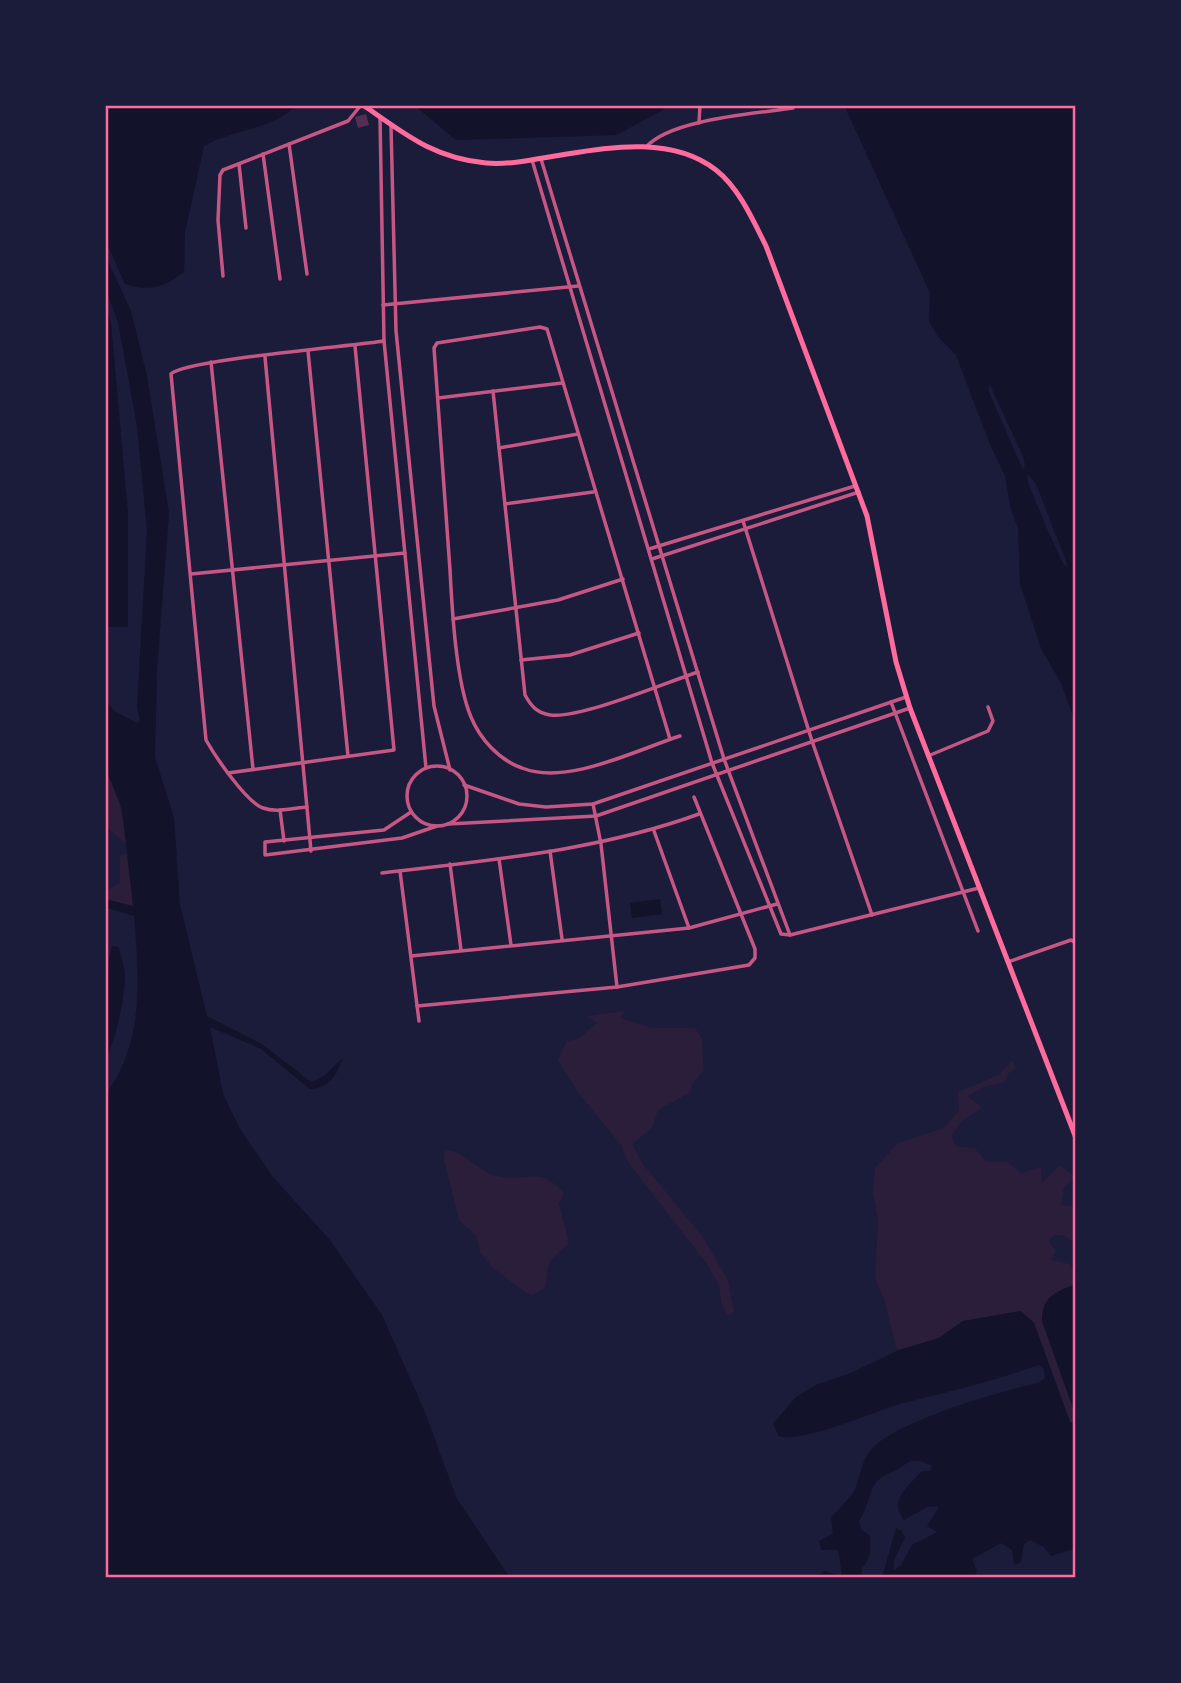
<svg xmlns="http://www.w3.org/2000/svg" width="1181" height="1683" viewBox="0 0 1181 1683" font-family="Inter,sans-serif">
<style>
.green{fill:#2a1e3b}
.water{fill:#12122b}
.pier{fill:#1b1b3a}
.building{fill:#542f53}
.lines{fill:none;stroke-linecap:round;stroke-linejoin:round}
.minor{stroke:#c65784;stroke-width:3.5}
.secondary{stroke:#ff6b9d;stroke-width:5}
.neatline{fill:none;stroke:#ff6b9d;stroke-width:2.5}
</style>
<rect width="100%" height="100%" fill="#1b1b3a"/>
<g class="green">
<polygon points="105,767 118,796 127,844 108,829"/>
<polygon points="128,853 134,907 105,899 105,892 120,882 120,856"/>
<polygon points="624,1011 620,1018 652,1028 695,1028 702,1039 704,1070 692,1084 691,1092 658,1110 652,1128 632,1144 643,1164 702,1236 728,1280 734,1312 728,1316 721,1303 719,1285 707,1264 628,1162 621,1145 577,1091 558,1060 567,1041 578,1039 597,1023 586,1016"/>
<path d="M1012 1060 1016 1068 1008 1074 1005 1082 984 1087 968 1096 982 1108 962 1121 952 1134 953 1142 958 1147 975 1148 986 1162H1007L1021 1173 1041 1167 1042 1183 1060 1165 1075 1177 1064 1187 1061 1205 1076 1207V1244L1062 1235H1054L1049 1241 1056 1251 1051 1260 1069 1264 1076 1274V1284C1055 1292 1042 1297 1042 1321L1074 1408 1075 1425 1070 1422 1034 1323 1019 1311 963 1321 939 1338 899 1350 896 1347 885 1302 875 1278 878 1221 873 1191 875 1168 898 1143 944 1128 959 1110 958 1092 999 1075Z"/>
<path d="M445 1150C464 1151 476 1169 493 1175 522 1185 539 1163 564 1193L559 1204 569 1243 549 1262 545 1288 532 1295 526 1293 493 1268 480 1252 476 1236 459 1220 444 1160Z"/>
</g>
<g class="water">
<path d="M105 105H296V106C271 130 234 129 204 146L185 232 184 272C165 287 149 292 125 284L105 239Z"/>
<polygon points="414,105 671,105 617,135 456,140"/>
<polygon points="844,105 1076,105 1076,724 1061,683 1041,648 1020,584 1018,528 1011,510 1005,476 989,442 956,355 939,338 929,322 930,293"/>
<path d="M105 255 131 311 147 376 169 513 157 670 155 757 174 818 180 905 207 1016 262 1044 311 1082 324 1076 343 1058C336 1076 330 1088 310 1089L261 1049 210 1027 223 1094 240 1129 273 1177 329 1239 382 1315 424 1410 457 1499 510 1578H105V1095C145 1043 139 977 134 916L105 907V899L133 906 122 809 105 767V700L114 711 137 723 140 722 137 707 147 531 137 426 118 322 105 287Z"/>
<polygon points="105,310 111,323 128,513 128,627 105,627"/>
<polygon points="660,899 662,914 632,918 630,903"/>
<path d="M112 946 119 947C120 954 123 961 124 968 128 991 115 1041 105 1061V977Z"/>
<path d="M1076 1284V1417L1042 1321C1042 1297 1055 1292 1076 1284Z"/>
<path d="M1021 1311 1034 1323 1070 1422 1076 1424V1548L1051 1556 1044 1547 1030 1540 1024 1544 1021 1562 1014 1565 1012 1550 1001 1543 972 1559 977 1571 974 1577 882 1578 896 1528 902 1531 905 1538 894 1560V1570L901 1565 912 1545 937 1532 927 1526 939 1507 929 1506 904 1520C887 1501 910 1485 922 1471H930L932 1466C909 1454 910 1464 892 1472 885 1475 879 1478 874 1485 868 1497 867 1509 859 1521L861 1529 870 1536C870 1550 872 1557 862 1568L861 1578H817L824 1571 840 1576 842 1574 838 1550H821L819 1541 833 1534 831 1518C838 1509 850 1499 855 1489 861 1475 861 1462 871 1450 892 1423 1002 1390 1038 1383L1045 1378 1044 1369 1039 1365C994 1381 949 1392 903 1403 877 1410 802 1444 779 1436L773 1424 796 1397 818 1384 851 1373 899 1350 939 1338 963 1321Z"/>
</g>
<g class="pier">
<polygon points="990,385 1022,454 1025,464 1023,470 988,390"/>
<polygon points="1027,473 1036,484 1068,566 1064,565 1047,529 1028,482"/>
</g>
<polygon class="building" points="366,114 369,125 358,128 355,117"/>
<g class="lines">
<g class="minor">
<polyline points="380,117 384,341 426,768"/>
<polyline points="699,123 700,105"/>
<polyline points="391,126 396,331 434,706 450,770"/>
<polyline points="289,144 307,274"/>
<path d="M646 147C671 119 754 114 793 108"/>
<polyline points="263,154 280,279"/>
<polyline points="541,159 724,759 790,935"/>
<polyline points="532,160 712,763 781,934 790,935 979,888"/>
<polyline points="239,164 246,228"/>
<polyline points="223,276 218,220 220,175 223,170 348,121 361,105"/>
<polyline points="383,305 578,286"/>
<polyline points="308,351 348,756"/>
<polyline points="265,357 311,851"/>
<polyline points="211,362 253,769"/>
<path d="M493 391 525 695C531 706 537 713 550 715 580 719 665 683 698 672"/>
<polyline points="438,398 562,383"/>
<polyline points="499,448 578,434"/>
<polyline points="505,504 593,492"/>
<polyline points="743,521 812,741 872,915"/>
<polyline points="649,549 855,486"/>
<polyline points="652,559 859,492"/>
<polyline points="191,574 405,553"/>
<polyline points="453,619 558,600 623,579"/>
<polyline points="521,660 570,655 639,633"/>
<polyline points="891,702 978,931"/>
<path d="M670 739 547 329 540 327 437 343 434 348C440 422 445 496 450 570 452 609 456 682 471 717 480 739 499 760 522 768 567 786 636 750 680 736"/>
<polyline points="928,756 988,731 993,721 988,707"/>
<circle cx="437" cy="796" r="30"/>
<polyline points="228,773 394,750 355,346"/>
<polyline points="464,785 519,804 546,807 593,804 906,697"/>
<polyline points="593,804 601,844 617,987"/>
<path d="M307 807C294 808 276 813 263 808 246 802 215 756 206 740L171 374C183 360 353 346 384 341"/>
<polyline points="280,810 284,841"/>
<polyline points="411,812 384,830 265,842 265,855 402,838 437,826"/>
<polyline points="448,824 596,816 910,708"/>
<polyline points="654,831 689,928"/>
<polyline points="550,851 562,939"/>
<polyline points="499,859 511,945"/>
<polyline points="450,864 461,950"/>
<polyline points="400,871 419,1021"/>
<path d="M382 873C489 860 597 851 699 814"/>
<polyline points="411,956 689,928 777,904"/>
<polyline points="1008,962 1071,940 1076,943"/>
<polyline points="417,1006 617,987 749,965 755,958 755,949 694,797"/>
</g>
<path class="secondary" d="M363 105C405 134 433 158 486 163 511 165 536 159 561 155 611 147 672 136 716 170 739 188 753 220 766 246L867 516 896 662 910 708 1076 1138"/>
</g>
<rect width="1181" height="1683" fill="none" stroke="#1b1b3a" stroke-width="214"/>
<rect x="107" y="107" width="967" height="1469" class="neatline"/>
</svg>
